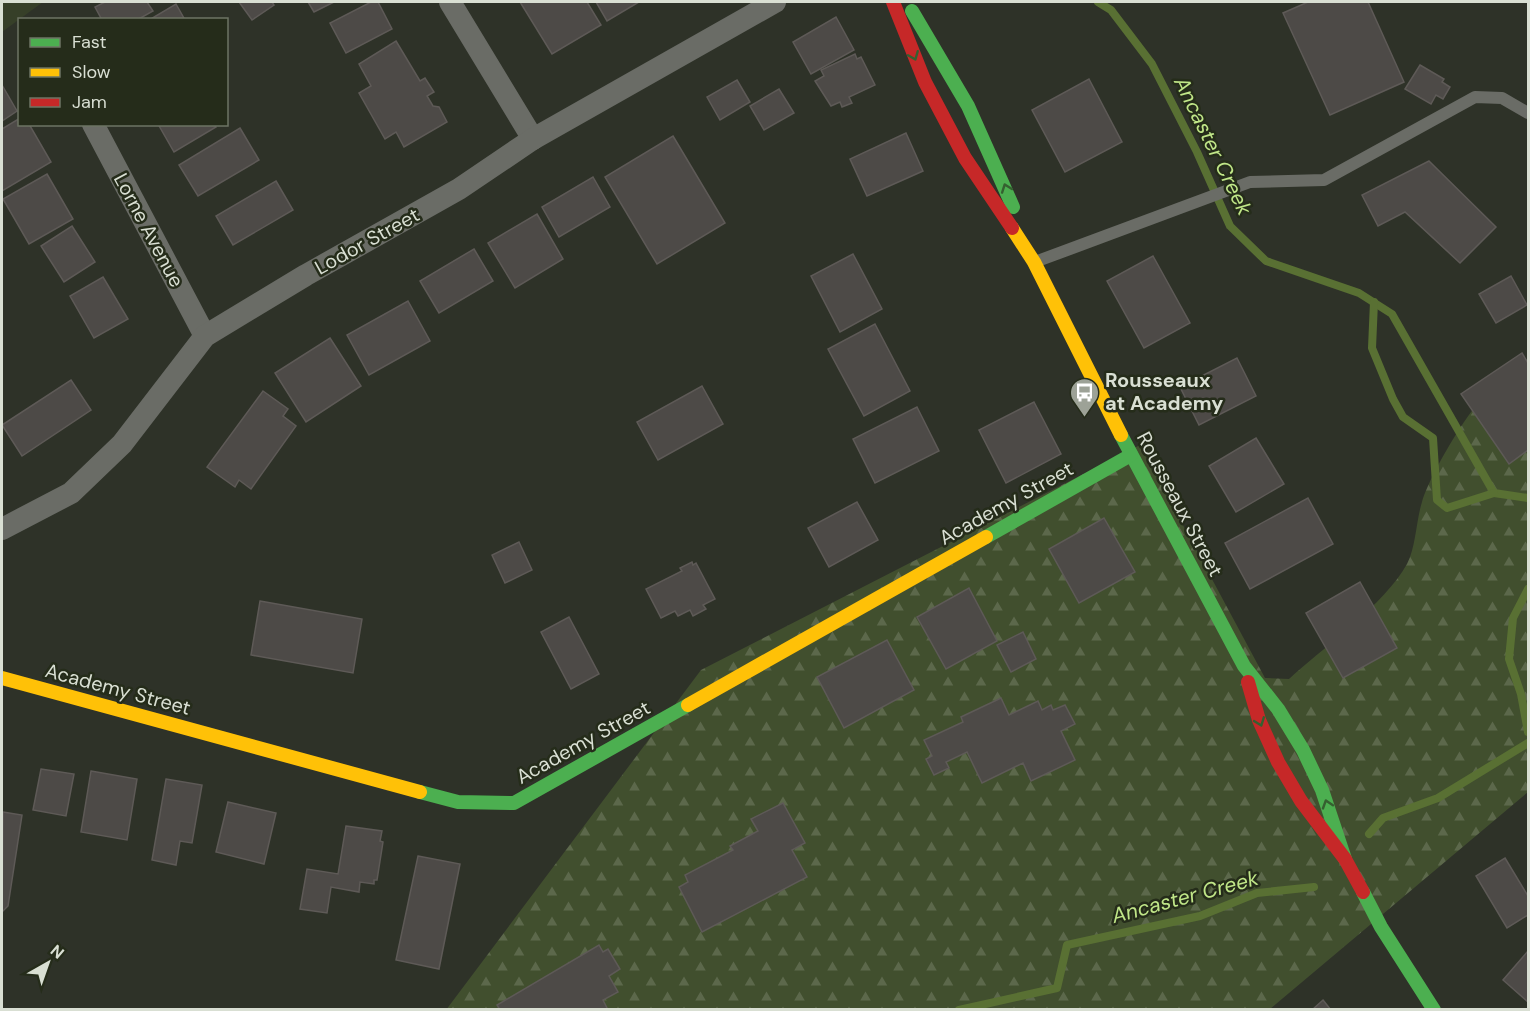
<svg xmlns="http://www.w3.org/2000/svg" width="1530" height="1011" viewBox="0 0 1530 1011" font-family="'DM Sans',sans-serif">
<style>
.built{fill:#363f28}
.forest{fill:url(#forest-firs)}
.lines{fill:none;stroke-linecap:round;stroke-linejoin:round}
.stream{stroke:#597033;stroke-width:8}
.building{fill:#4d4a47;stroke:#5e5a57;stroke-width:1.5}
.lane{stroke:#6a6c66;stroke-width:12}
.street{stroke:#6a6c66;stroke-width:22}
.fast{stroke:#4caf50;stroke-width:14}
.slow{stroke:#ffc107;stroke-width:14}
.jam{stroke:#c62828;stroke-width:14}
.oneway{stroke:#356030}
.labels{text-anchor:middle;stroke-width:5;stroke-linejoin:round;paint-order:stroke}
.street-label{font-size:20px;fill:#d9dfd3;stroke:#252c1a}
.poi-label{font-size:20px;font-weight:bold;fill:#d9dfd3;stroke:#252c1a;text-anchor:start}
.water-label{font-size:21px;font-style:italic;fill:#c0e688;stroke:#252c1a}
</style>
<defs>
<pattern id="forest-firs" width="22" height="20" patternUnits="userSpaceOnUse" patternTransform="scale(1.5)"><rect width="22" height="20" fill="#414f2e"/><path d="M5 1l3.5 6h-7zM16 11l3.5 6h-7z" fill="#5c684b"/></pattern>
</defs>
<rect width="100%" height="100%" fill="#2e3228"/>
<polygon class="built" points="2,2 43,2 2,32"/>
<path class="forest" d="M1528 359V792L1270 1009 446 1010 701 670 1140 445 1265 678 1289 679C1323 648 1385 604 1407 564 1416 547 1416 521 1422 502 1432 468 1492 366 1528 359Z"/>
<g class="lines">
<g class="stream">
<polyline points="1098,2 1111,10 1152,64 1197,152 1230,226 1266,261 1359,293 1392,314 1494,493 1528,498"/>
<polyline points="1374,302 1372,348 1393,399 1403,417 1433,438 1437,500 1447,508 1494,493"/>
<polyline points="1528,589 1513,618 1509,659 1521,694 1528,732"/>
<polyline points="1369,834 1383,818 1438,798 1528,743"/>
<polyline points="959,1010 1057,988 1067,945 1200,916 1257,893 1314,887"/>
</g>
</g>
<g class="building">
<polygon points="105,2 147,2 153,11 137,20 102,20 95,7"/>
<polygon points="239,2 272,2 274,5 252,20"/>
<polygon points="308,2 334,2 314,12"/>
<polygon points="371,2 378,2 392,29 346,53 330,23"/>
<polygon points="520,2 587,2 601,25 552,54"/>
<polygon points="596,2 639,2 607,21"/>
<polygon points="1308,2 1368,2 1404,82 1330,115 1283,13"/>
<polygon points="176,4 185,20 149,20"/>
<polygon points="836,17 854,50 811,74 793,42"/>
<polygon points="396,41 420,81 425,78 434,92 427,96 433,106 439,107 447,122 404,147 396,132 385,139 359,93 371,86 359,64"/>
<polygon points="855,54 857,59 861,57 875,85 849,97 852,103 842,107 840,102 831,106 815,81 824,76 821,70"/>
<polygon points="1420,65 1444,79 1442,82 1450,87 1443,99 1436,95 1431,104 1405,89"/>
<polygon points="1089,79 1122,142 1065,172 1032,110"/>
<polygon points="737,80 750,102 720,120 707,97"/>
<polygon points="2,85 17,111 2,121"/>
<polygon points="779,89 794,113 764,130 750,106"/>
<polygon points="20,118 20,124 29,124 51,162 2,191 2,129"/>
<polygon points="158,124 214,124 216,127 174,152"/>
<polygon points="240,128 259,160 198,196 179,165"/>
<polygon points="906,133 923,171 867,196 850,159"/>
<polygon points="673,136 725,223 657,264 605,177"/>
<polygon points="1429,161 1496,227 1460,263 1405,212 1378,226 1362,195"/>
<polygon points="47,174 73,219 29,244 3,199"/>
<polygon points="593,177 610,207 559,237 542,207"/>
<polygon points="276,181 293,210 233,245 216,216"/>
<polygon points="537,214 563,259 515,288 488,243"/>
<polygon points="72,226 95,262 64,282 41,246"/>
<polygon points="474,249 493,281 439,313 420,281"/>
<polygon points="853,254 882,309 840,332 811,276"/>
<polygon points="1153,256 1190,323 1144,348 1107,281"/>
<polygon points="1511,276 1527,305 1496,323 1479,294"/>
<polygon points="103,277 128,319 94,338 70,296"/>
<polygon points="408,301 430,341 369,375 347,335"/>
<polygon points="875,324 910,391 864,416 828,349"/>
<polygon points="330,338 361,386 306,422 275,373"/>
<polygon points="1522,353 1528,363 1528,450 1509,464 1461,394"/>
<polygon points="1237,358 1256,396 1199,425 1180,387"/>
<polygon points="71,380 91,410 22,456 2,425"/>
<polygon points="702,386 723,424 658,460 637,422"/>
<polygon points="263,391 288,409 283,416 296,426 251,489 239,480 235,487 207,467"/>
<polygon points="1034,402 1061,454 1006,483 979,430"/>
<polygon points="917,407 939,451 875,483 853,439"/>
<polygon points="1256,438 1284,484 1236,512 1209,466"/>
<polygon points="1308,498 1333,544 1250,589 1225,543"/>
<polygon points="857,502 878,540 829,567 808,528"/>
<polygon points="1104,518 1135,572 1079,603 1049,549"/>
<polygon points="519,542 532,570 505,583 492,555"/>
<polygon points="692,562 693,565 696,563 715,599 703,605 706,609 693,616 690,610 678,616 675,611 661,618 646,589 682,571 680,568"/>
<polygon points="1360,582 1397,648 1343,678 1306,613"/>
<polygon points="969,588 997,641 946,669 917,617"/>
<polygon points="260,601 362,619 353,673 251,655"/>
<polygon points="569,617 599,674 571,689 541,632"/>
<polygon points="1023,632 1036,659 1011,672 997,645"/>
<polygon points="887,640 914,690 844,728 817,677"/>
<polygon points="1001,698 1009,715 1038,701 1042,710 1051,705 1053,710 1065,705 1075,724 1061,731 1075,760 1031,781 1023,763 982,783 967,752 946,762 949,768 934,775 926,759 932,756 924,740 963,722 961,717"/>
<polygon points="41,769 74,774 66,816 33,810"/>
<polygon points="91,771 137,779 127,840 81,832"/>
<polygon points="166,779 202,785 192,843 180,841 176,865 152,860"/>
<polygon points="228,802 276,813 264,864 216,852"/>
<polygon points="783,803 805,843 792,850 807,877 702,932 679,887 688,882 685,875 733,850 730,846 758,831 751,819"/>
<polygon points="3,812 22,815 8,906 2,912"/>
<polygon points="346,826 382,831 380,841 383,842 377,880 374,880 374,884 360,882 359,892 331,887 327,913 300,909 307,869 338,874"/>
<polygon points="418,856 460,864 439,969 396,960"/>
<polygon points="1505,858 1528,896 1528,915 1507,928 1476,876"/>
<polygon points="599,945 603,952 608,949 620,969 609,976 618,992 603,1000 608,1010 500,1010 497,1005"/>
<polygon points="1528,951 1528,1002 1503,980"/>
<polygon points="1323,1000 1331,1010 1312,1010"/>
</g>
<g class="lines">
<polyline class="lane" points="1035,262 1250,182 1324,180 1475,97 1502,98 1528,113"/>
<g class="street">
<polyline points="450,2 533,139"/>
<polyline points="93,124 205,336"/>
<polyline points="2,529 71,493 122,444 205,336 306,275 459,189 533,139 775,2"/>
</g>
<g class="fast">
<polyline points="912,11 968,106 1013,207"/>
<polyline points="1121,435 1244,666 1278,709 1303,750 1322,790 1345,859"/>
<polyline points="986,537 1131,455"/>
<polyline points="420,792 458,802 514,803 688,705"/>
<polyline points="1363,892 1381,927 1434,1010"/>
</g>
<g class="slow">
<polyline points="1012,228 1034,262 1121,435"/>
<polyline points="2,678 420,792"/>
<polyline points="688,705 986,537"/>
</g>
<g class="jam">
<polyline points="893,2 925,82 965,158 1012,228"/>
<polyline points="1248,682 1259,720 1278,762 1301,801 1345,859 1363,892"/>
</g>
</g>
<defs><path id="oneway-chevron" d="M-2-3.5L2.5 0L-2 3.5" fill="none" stroke-width="1.6" stroke-linecap="round" stroke-linejoin="round" transform="scale(1.5)"/></defs>
<g class="oneway">
<use href="#oneway-chevron" transform="translate(914 56) rotate(68)"/>
<use href="#oneway-chevron" transform="translate(1006 188) rotate(-110)"/>
<use href="#oneway-chevron" transform="translate(1260 722) rotate(69)"/>
<use href="#oneway-chevron" transform="translate(1327 804) rotate(-108)"/>
</g>
<defs>
<symbol id="bus-pin" viewBox="-11 -11 22 30"><path d="M0 17L-7.5 6A9.5 9.5 0 1 1 7.5 6Z" fill="#9da297" stroke="#252c1a"/><path d="M-5-6H5V4H4V6H2V4H-2V6H-4V4H-5ZM-3.5-4V0h7V-4ZM-3.5 1.2v1.5H-2V1.2ZM2 1.2v1.5H3.5V1.2Z" fill="#fff"/></symbol>
</defs>
<g fill-rule="evenodd">
<use href="#bus-pin" x="1068" y="376" width="33" height="45"/>
</g>
<g class="labels">
<g class="street-label">
<text transform="translate(149 230) rotate(62)" y="7">Lorne Avenue</text>
<text transform="translate(367 241) rotate(-29)" y="7">Lodor Street</text>
<text transform="translate(1006 503) rotate(-29)" y="7">Academy Street</text>
<text transform="translate(1180 504) rotate(62)" y="7">Rousseaux Street</text>
<text transform="translate(118 689) rotate(15)" y="7">Academy Street</text>
<text transform="translate(583 742) rotate(-29)" y="7">Academy Street</text>
</g>
<g class="poi-label">
<text x="1105" y="387">Rousseaux<tspan x="1105" dy="23">at Academy</tspan></text>
</g>
<g class="water-label">
<text transform="translate(1213 146) rotate(64)" y="7">Ancaster Creek</text>
<text transform="translate(1185 897) rotate(-15)" y="7">Ancaster Creek</text>
</g>
</g>
<rect width="1530" height="1011" fill="none" stroke="#d9dfd3" stroke-width="6"/>
<rect x="18" y="18" width="210" height="108" fill="#252c1a" stroke="#6d7464" stroke-width="1.5"/>
<rect x="30" y="38" width="30" height="9" fill="#4caf50" stroke="#6d7464" stroke-width="1.5"/>
<text x="72" y="48" font-size="18" fill="#d9dfd3">Fast</text>
<rect x="30" y="68" width="30" height="9" fill="#ffc107" stroke="#6d7464" stroke-width="1.5"/>
<text x="72" y="78" font-size="18" fill="#d9dfd3">Slow</text>
<rect x="30" y="98" width="30" height="9" fill="#c62828" stroke="#6d7464" stroke-width="1.5"/>
<text x="72" y="108" font-size="18" fill="#d9dfd3">Jam</text>
<g transform="translate(48 963) rotate(40)" stroke="#252c1a" stroke-width="4.5" paint-order="stroke">
<path d="M0-4.5L10 22L0 15L-10 22Z" fill="#d9dfd3"/>
<text y="-9" font-size="16" font-weight="bold" text-anchor="middle" fill="#d9dfd3">N</text>
</g>
</svg>
